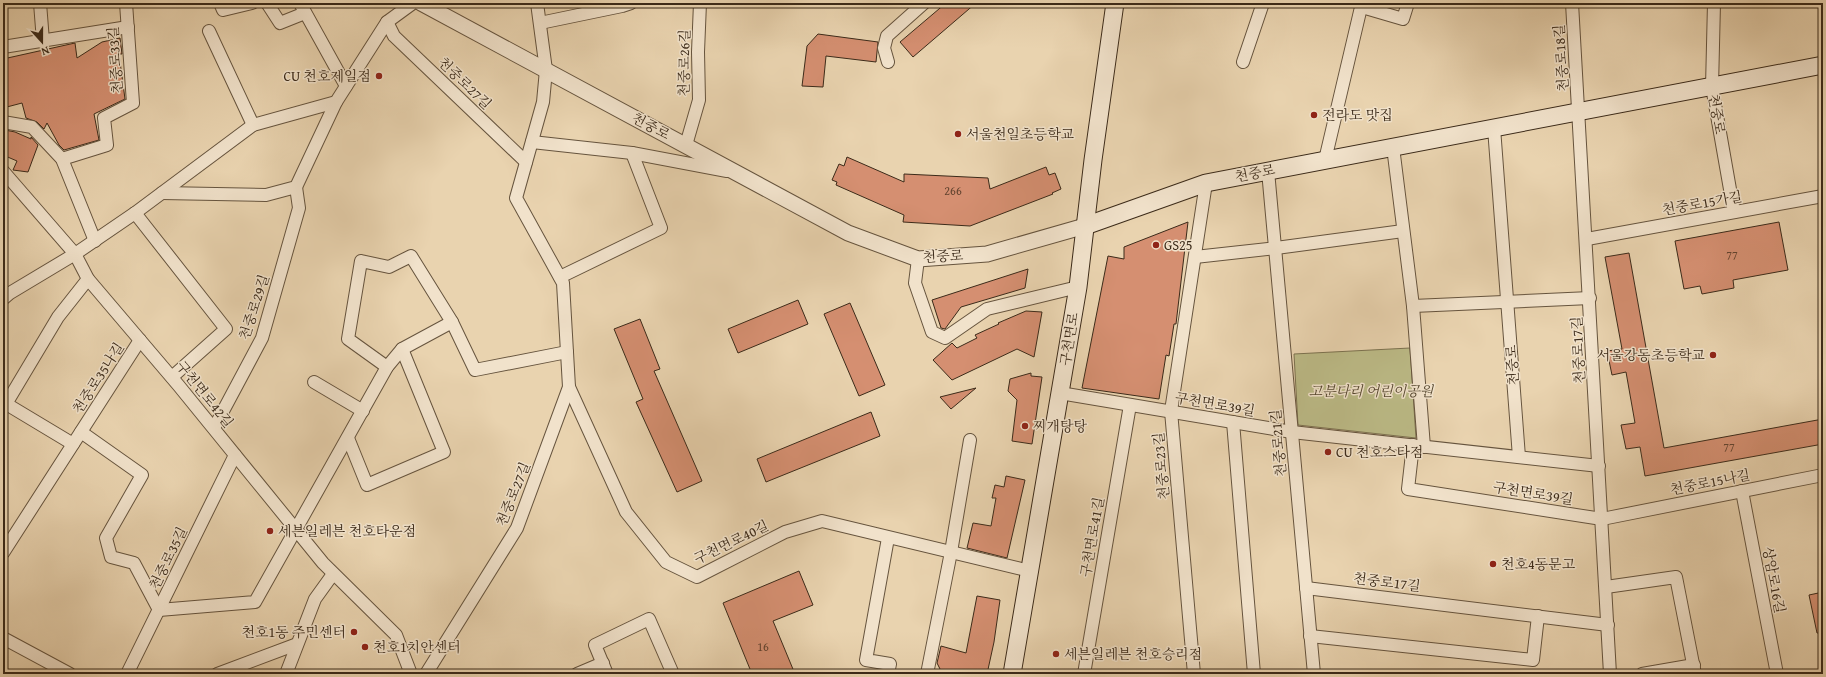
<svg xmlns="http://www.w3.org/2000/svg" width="1826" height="677" viewBox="0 0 1826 677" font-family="'Gentium Book Plus','Noto Serif KR',serif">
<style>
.green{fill:#bcbb87;stroke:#7c7250}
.building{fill:#d58f71;stroke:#3b2a19}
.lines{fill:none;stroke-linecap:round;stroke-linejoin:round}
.minor-casing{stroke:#66543e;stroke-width:14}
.tertiary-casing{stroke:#66543e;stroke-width:17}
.secondary-casing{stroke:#3b2a19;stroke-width:19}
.minor{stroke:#f1e2cb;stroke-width:12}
.tertiary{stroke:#f1e2cb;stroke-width:15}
.secondary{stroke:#f1e2cb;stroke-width:17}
.poi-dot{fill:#8f2418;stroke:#f1e2cb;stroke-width:1.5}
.labels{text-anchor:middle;stroke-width:3;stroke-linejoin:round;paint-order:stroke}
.number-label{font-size:12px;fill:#62432f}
.street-label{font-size:14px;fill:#3b2a19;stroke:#f1e2cb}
.poi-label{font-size:14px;fill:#3b2a19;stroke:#f1e2cb;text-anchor:start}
.park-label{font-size:14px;font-style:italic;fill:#55472f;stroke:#f1e2cb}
</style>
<rect width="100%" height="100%" fill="#e9d3af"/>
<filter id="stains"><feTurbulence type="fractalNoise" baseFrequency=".005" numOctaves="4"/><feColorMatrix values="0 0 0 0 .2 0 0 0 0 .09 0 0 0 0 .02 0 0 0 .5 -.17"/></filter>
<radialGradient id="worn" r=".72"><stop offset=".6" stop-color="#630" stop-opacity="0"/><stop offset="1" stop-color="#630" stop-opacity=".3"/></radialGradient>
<polygon class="green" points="1410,348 1416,438 1298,425 1294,354"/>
<g class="building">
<polygon points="946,3 976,3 913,57 900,42"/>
<polygon points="818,34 878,42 876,62 826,56 823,87 802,86 807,46"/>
<polygon points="120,38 122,54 119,54 125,99 94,114 99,140 64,150 59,145 47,123 44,129 37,122 26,118 22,103 3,108 3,59 75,43 77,58 102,42"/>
<polygon points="5,130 15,132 31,139 31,137 38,145 28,172 13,170 17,161 3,155 3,134"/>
<polygon points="847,157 904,182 904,174 988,178 990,189 1046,167 1049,175 1055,173 1061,189 1052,193 1053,194 970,226 903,222 904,215 836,185 837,182 832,180 839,164 844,166"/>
<polygon points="1188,222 1176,324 1174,324 1169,356 1166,355 1159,399 1082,388 1108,256 1124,259 1124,247"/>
<polygon points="1779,222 1788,270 1733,280 1734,288 1702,294 1700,286 1684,289 1675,241"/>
<polygon points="1629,253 1664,448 1823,419 1823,444 1645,476 1640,447 1626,449 1621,425 1635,423 1626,372 1612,375 1607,351 1622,349 1605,257"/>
<polygon points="1028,269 1025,288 961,307 945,329 941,328 932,300"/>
<polygon points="798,300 808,324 738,353 728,329"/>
<polygon points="850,303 885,385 859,396 824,314"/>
<polygon points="1026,311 1042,312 1034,357 1017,349 952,380 933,360 952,343 957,348 977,338 975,335 999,324 998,323"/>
<polygon points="640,319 660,369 654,371 702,481 677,492 636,402 643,399 614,329"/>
<polygon points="1031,373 1031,376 1042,377 1032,444 1012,441 1017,400 1008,391 1010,379"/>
<polygon points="976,388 951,409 940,397"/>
<polygon points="871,412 880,436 766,482 757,459"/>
<polygon points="1006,476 1025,480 1007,558 967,548 973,523 991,526 996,498 992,498 995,485 1004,487"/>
<polygon points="799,571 813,605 773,621 795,674 752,674 723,603"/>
<polygon points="1823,592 1823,633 1817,633 1809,595"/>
<polygon points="977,596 1000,600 994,642 987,674 942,673 937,663 941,646 966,653"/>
</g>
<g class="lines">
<defs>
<g id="minor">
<polyline points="40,3 43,41"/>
<polyline points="220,3 223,10 252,3"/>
<polyline points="267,3 280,23 305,13"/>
<polyline points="300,3 346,86"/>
<polyline points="1572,3 1610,674"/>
<polyline points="1714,3 1712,87 1734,212"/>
<polyline points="1362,7 1403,19 1408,3"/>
<polyline points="387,22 394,36 526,162"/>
<polyline points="540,23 622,6 631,3"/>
<polyline points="209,31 253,125"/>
<polyline points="3,47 128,27"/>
<polyline points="888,62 884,48 887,36 924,3"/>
<polyline points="1243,62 1263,3"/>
<polyline points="3,122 32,127 62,159 95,241"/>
<polyline points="1494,128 1519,457"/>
<polyline points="532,142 632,153 727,171"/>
<polyline points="686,145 699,100 698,52 700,3"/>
<polyline points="1393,147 1413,306 1424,447"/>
<polyline points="62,159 107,145 104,118 133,103 126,3"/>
<polyline points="1325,160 1362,3"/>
<polyline points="3,171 75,254 88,279 179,386 323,563 396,635 411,674"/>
<polyline points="1268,171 1314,674"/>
<polyline points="162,193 266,195 296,187 336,102"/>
<polyline points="135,213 226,329 172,377"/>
<polyline points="1587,239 1823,196"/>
<polyline points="1195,257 1276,248 1403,231"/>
<polyline points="918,259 915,283 932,332 945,338 987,309 1078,287"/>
<polyline points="560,277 661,228 632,153"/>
<polyline points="3,299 10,293 75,254 135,213 253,125 336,102 387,22 413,3"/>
<polyline points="1413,306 1590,298"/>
<polyline points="387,367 348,339 361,261 389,267 411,256 452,322 475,370 567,352"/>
<polyline points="314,382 363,411"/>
<polyline points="569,387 626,512 666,562 697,577 785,532 822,521 1030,571"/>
<polyline points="1060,393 1292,432 1599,466"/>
<polyline points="3,402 73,444"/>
<polyline points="6,404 58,317 88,279"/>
<polyline points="1233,422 1254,674"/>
<polyline points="214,428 262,338 299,208 296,187"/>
<polyline points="81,432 142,475 106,538 111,557 134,563 159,610 255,602 387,367 402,349 452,322"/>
<polyline points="348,438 367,485 444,452 402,349"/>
<polyline points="1413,445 1408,489 1602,519 1823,475"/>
<polyline points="1742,491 1777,674"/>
<polyline points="888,538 866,660 890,664 888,674"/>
<polyline points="3,553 140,340"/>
<polyline points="1606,587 1676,577 1695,674"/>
<polyline points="1306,588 1608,625"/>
<polyline points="1310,636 1533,660 1538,616"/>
<polyline points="3,638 70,674"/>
<polyline points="127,674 235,455"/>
<polyline points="217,674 297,644"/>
<polyline points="286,674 315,599 333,574"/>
<polyline points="426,674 517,528 569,387 563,283 516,198 543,102 546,70 537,3"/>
<polyline points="577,674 603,663"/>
<polyline points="607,674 595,645 649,619 673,674"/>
<polyline points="927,674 951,552 970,440"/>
<polyline points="1084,674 1130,405"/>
<polyline points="1194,674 1171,411 1206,183"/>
<polyline points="1642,674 1694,665"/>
</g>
<polyline id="tertiary" points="421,3 848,233 918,259 987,254 1085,226"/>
<g id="secondary">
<polyline points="1085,226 1206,183 1823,65"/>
<polyline points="1012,674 1078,287 1093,160 1115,3"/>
</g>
</defs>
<use href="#minor" class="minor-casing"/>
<use href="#tertiary" class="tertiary-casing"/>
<use href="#secondary" class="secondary-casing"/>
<use href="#minor" class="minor"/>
<use href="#tertiary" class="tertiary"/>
<use href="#secondary" class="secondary"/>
</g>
<g class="poi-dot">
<circle cx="379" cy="76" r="4"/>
<circle cx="1314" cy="115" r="4"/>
<circle cx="958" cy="134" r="4"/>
<circle cx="1156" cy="245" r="4"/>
<circle cx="1713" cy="355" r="4"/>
<circle cx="1025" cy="426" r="4"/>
<circle cx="1328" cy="452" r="4"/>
<circle cx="270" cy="531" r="4"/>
<circle cx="1493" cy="564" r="4"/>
<circle cx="354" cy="632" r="4"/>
<circle cx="365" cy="647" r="4"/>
<circle cx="1056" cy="654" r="4"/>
</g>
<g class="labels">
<g class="number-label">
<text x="953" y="195">266</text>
<text x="1732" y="260">77</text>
<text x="1729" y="452">77</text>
<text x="763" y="651">16</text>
</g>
<g class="street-label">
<text transform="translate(1561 58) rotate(-94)" y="5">천중로18길</text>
<text transform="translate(115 60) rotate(-94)" y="5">천중로33길</text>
<text transform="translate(684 63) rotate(-89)" y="5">천중로26길</text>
<text transform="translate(465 83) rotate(44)" y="5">천중로27길</text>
<text transform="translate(1717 114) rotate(80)" y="5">천중로</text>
<text transform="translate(651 126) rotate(28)" y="5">천중로</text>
<text transform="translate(1255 173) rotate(-11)" y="5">천중로</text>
<text transform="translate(1702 203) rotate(-10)" y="5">천중로15가길</text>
<text transform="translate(943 256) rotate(-3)" y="5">천중로</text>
<text transform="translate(254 307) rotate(-72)" y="5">천중로29길</text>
<text transform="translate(1069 339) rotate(-81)" y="5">구천면로</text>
<text transform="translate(1578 350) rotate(-93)" y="5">천중로17길</text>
<text transform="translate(1512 365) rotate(-94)" y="5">천중로</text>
<text transform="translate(98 378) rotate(-57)" y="5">천중로35나길</text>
<text transform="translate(205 394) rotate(51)" y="5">구천면로42길</text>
<text transform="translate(1215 404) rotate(10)" y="5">구천면로39길</text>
<text transform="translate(1278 443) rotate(-95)" y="5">천중로21길</text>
<text transform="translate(1161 466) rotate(-95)" y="5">천중로23길</text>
<text transform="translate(1710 482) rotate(-11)" y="5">천중로15나길</text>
<text transform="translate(1533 493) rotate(9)" y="5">구천면로39길</text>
<text transform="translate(513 494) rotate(-68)" y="5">천중로27길</text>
<text transform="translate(1092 537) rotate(-80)" y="5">구천면로41길</text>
<text transform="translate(731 542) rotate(-26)" y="5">구천면로40길</text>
<text transform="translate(168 558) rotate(-64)" y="5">천중로35길</text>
<text transform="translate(1774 580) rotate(79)" y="5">상암로16길</text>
<text transform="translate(1387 582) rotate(7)" y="5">천중로17길</text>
</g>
<g class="poi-label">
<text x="371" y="81" text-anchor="end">CU 천호제일점</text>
<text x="1322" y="120">전라도 맛집</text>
<text x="966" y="139">서울천일초등학교</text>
<text x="1164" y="250">GS25</text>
<text x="1705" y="360" text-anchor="end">서울강동초등학교</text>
<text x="1033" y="431">찌개탕탕</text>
<text x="1336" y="457">CU 천호스타점</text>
<text x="278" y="536">세븐일레븐 천호타운점</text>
<text x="1501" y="569">천호4동문고</text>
<text x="346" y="637" text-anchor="end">천호1동 주민센터</text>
<text x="373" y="652">천호1치안센터</text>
<text x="1064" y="659">세븐일레븐 천호승리점</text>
</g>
<g class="park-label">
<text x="1371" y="396">고분다리 어린이공원</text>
</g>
</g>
<rect width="1826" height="677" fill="none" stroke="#e9d3af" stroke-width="16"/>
<rect x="4" y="4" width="1818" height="669" fill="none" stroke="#3b2a19" stroke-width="2"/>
<rect x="8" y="8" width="1810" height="661" fill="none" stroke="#3b2a19"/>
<g transform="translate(42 42) rotate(159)" stroke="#f1e2cb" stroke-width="3" paint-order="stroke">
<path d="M0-3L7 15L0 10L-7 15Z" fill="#3b2a19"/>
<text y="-6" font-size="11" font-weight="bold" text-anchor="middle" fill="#3b2a19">N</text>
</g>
<rect width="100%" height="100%" filter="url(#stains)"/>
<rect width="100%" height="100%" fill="url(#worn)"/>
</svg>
